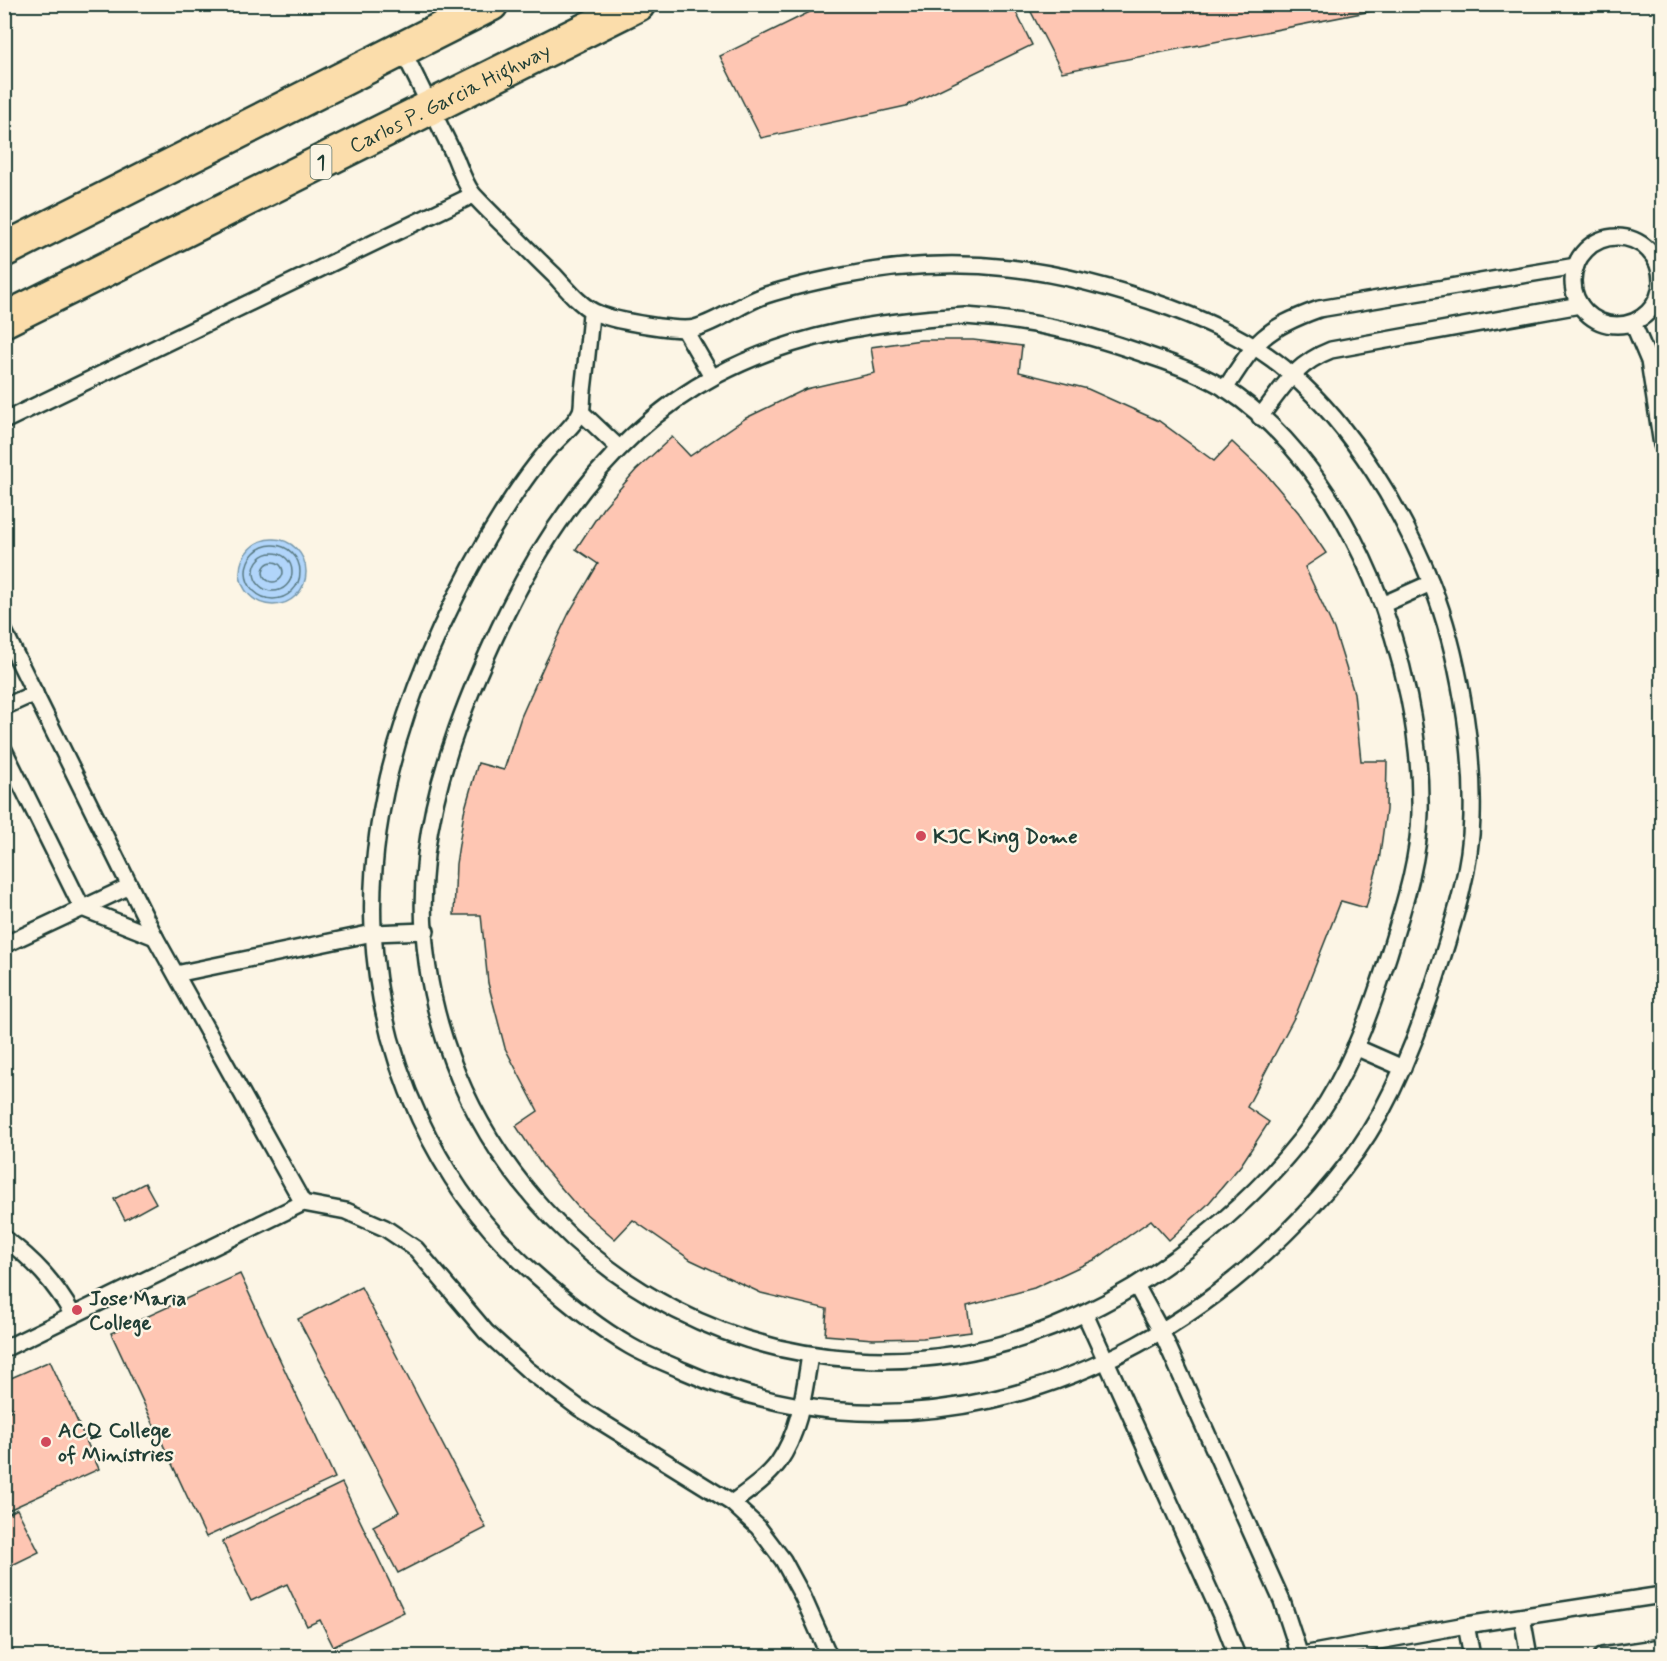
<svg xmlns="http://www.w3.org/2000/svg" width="1667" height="1661" viewBox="0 0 1667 1661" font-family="Mynerve,sans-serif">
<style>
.water{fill:#b1d5fa;stroke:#7798ab;stroke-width:1.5}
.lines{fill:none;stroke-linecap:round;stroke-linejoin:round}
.shore{stroke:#597a83;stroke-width:1.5}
.building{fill:#fec6b3;stroke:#1f3d34;stroke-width:1.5}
.service-casing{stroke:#1f3d34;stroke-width:20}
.trunk-casing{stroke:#1f3d34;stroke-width:38}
.service{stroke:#fcf5e5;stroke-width:15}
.trunk{stroke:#fbddab;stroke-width:33}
.poi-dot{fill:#d1495b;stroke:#fcf5e5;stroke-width:2}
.labels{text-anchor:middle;stroke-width:5;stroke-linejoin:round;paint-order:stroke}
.shield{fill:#fcf5e5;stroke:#617469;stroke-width:1.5}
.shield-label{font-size:20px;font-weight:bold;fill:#1f3d34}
.street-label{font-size:21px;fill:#1f3d34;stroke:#fcf5e5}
.poi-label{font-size:21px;font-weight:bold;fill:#1f3d34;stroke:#fcf5e5;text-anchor:start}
</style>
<rect width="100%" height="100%" fill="#fcf5e5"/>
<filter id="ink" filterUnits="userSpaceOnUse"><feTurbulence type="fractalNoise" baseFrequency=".0167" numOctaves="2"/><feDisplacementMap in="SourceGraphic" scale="12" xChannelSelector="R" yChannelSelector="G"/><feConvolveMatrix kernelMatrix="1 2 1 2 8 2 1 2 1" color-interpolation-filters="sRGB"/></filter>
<g filter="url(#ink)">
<circle class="water" cx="273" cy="572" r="33"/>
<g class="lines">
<g class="shore">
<circle cx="273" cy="572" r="27"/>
<circle cx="273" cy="572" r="19"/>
<circle cx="273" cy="572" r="10"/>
</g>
</g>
<g class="building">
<polygon points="826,4 1012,4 1032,45 906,106 761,138 720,56"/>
<polygon points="1027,4 1407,4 1062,72"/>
<polygon points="921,340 973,340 1022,346 1019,372 1088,389 1159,421 1214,461 1232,442 1267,475 1299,513 1326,553 1305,567 1334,629 1354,693 1361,761 1387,761 1386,810 1379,861 1366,908 1341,901 1297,1012 1247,1107 1269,1122 1241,1165 1207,1205 1169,1240 1151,1220 1096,1259 1064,1274 1034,1288 967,1306 971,1332 923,1338 873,1339 825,1335 827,1309 761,1293 691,1260 633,1220 615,1239 577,1206 543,1167 516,1126 538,1111 505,1048 488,983 481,915 454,915 456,864 464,812 478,763 504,770 521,717 545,663 569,613 598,564 576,549 603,508 636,470 672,437 690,456 746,418 806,389 875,373 871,347"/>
<polygon points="145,1183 156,1203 125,1220 114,1199"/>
<polygon points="240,1274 335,1478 206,1537 111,1333"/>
<polygon points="361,1287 486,1528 398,1573 373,1526 399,1512 298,1319"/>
<polygon points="50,1361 99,1469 4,1512 4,1414 12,1410 4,1393 4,1381"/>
<polygon points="342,1483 404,1612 333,1646 320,1620 307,1626 287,1584 251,1601 222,1541"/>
<polygon points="17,1509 39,1552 4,1569 4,1516"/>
</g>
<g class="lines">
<defs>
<g id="service">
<path d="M403 51C420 86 438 122 455 157 460 169 464 182 472 193 475 197 495 217 499 221 518 239 536 258 555 276 568 290 582 308 599 314 616 321 679 332 695 328 720 321 742 303 766 295 791 287 818 281 843 276 961 252 1059 268 1171 308 1214 324 1256 343 1291 374 1353 428 1402 509 1432 585 1458 651 1474 746 1472 817 1471 869 1454 921 1438 971 1423 1021 1404 1070 1379 1116 1350 1168 1309 1212 1266 1252 1110 1397 885 1461 684 1371 667 1363 647 1356 630 1346 597 1327 565 1301 536 1275 437 1189 379 1059 373 929 367 791 420 655 488 537 505 509 522 481 543 456 554 442 575 426 581 411 583 405 582 398 583 391 586 365 589 339 591 313"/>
<circle cx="1617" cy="281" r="44"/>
<path d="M965 316C1034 320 1088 334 1153 357 1177 365 1203 375 1226 389 1352 471 1423 668 1420 813 1419 861 1403 908 1389 954 1373 1004 1355 1057 1327 1102 1299 1148 1262 1186 1221 1222 1118 1312 994 1368 855 1359 599 1344 397 1112 426 855 436 771 470 688 507 612 554 517 621 426 717 375 794 334 878 321 965 316Z"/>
<polyline points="1633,323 1649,361 1662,445"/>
<polyline points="686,332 712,377"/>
<path d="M1225 389C1256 341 1263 329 1319 309L1576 266"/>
<polyline points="581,412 619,448"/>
<path d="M1260 417C1283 387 1295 364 1331 350L1580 305"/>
<polyline points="4,421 473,195"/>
<polyline points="1384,604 1431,583"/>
<polyline points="4,631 155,937 303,1203"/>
<polyline points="4,707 35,693"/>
<polyline points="4,750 82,908 155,937"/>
<polyline points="4,945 130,886"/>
<polyline points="176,974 373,933 426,931"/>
<polyline points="1355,1047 1403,1068"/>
<path d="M4 1238C35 1261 54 1282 73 1315"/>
<polyline points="1137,1287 1162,1333 1282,1601 1300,1656"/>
<polyline points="1085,1314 1223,1620 1237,1656"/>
<polyline points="4,1349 303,1203 346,1211 385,1228 416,1249 486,1332 528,1370 579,1408 732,1503 758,1527 783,1560 803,1597 829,1656"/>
<path d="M732 1503C748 1491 766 1479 778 1463 800 1432 804 1392 810 1355"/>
<polyline points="1522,1617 1529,1656"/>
<polyline points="1466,1625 1472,1656"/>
<polyline points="1297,1656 1466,1625 1662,1595"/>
<polyline points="1602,1656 1662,1647"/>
</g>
<g id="trunk">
<polyline points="4,250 491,4"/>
<path id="s1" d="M4 320 638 4"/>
</g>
</defs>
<use href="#service" class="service-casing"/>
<use href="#trunk" class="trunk-casing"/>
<use href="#service" class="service"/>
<use href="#trunk" class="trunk"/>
</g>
</g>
<g class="poi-dot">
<circle cx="921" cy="836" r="6"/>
<circle cx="77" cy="1310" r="6"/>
<circle cx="46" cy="1442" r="6"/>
</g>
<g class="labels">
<rect class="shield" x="310.5" y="145" width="21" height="34" rx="4.5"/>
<g class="shield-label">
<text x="321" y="169">1</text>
</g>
<g class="street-label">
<text dy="7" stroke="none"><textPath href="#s1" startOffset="498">Carlos P. Garcia Highway</textPath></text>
</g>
<g class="poi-label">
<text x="933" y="843">KJC King Dome</text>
<text x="89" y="1305">Jose Maria<tspan x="89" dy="24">College</tspan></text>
<text x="58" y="1437">ACQ College<tspan x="58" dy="24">of Ministries</tspan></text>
</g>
</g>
<rect width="1667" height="1661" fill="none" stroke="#fcf5e5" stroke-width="24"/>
<rect x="12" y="12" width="1643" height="1637" fill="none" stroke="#1f3d34" stroke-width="2" filter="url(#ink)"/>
</svg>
